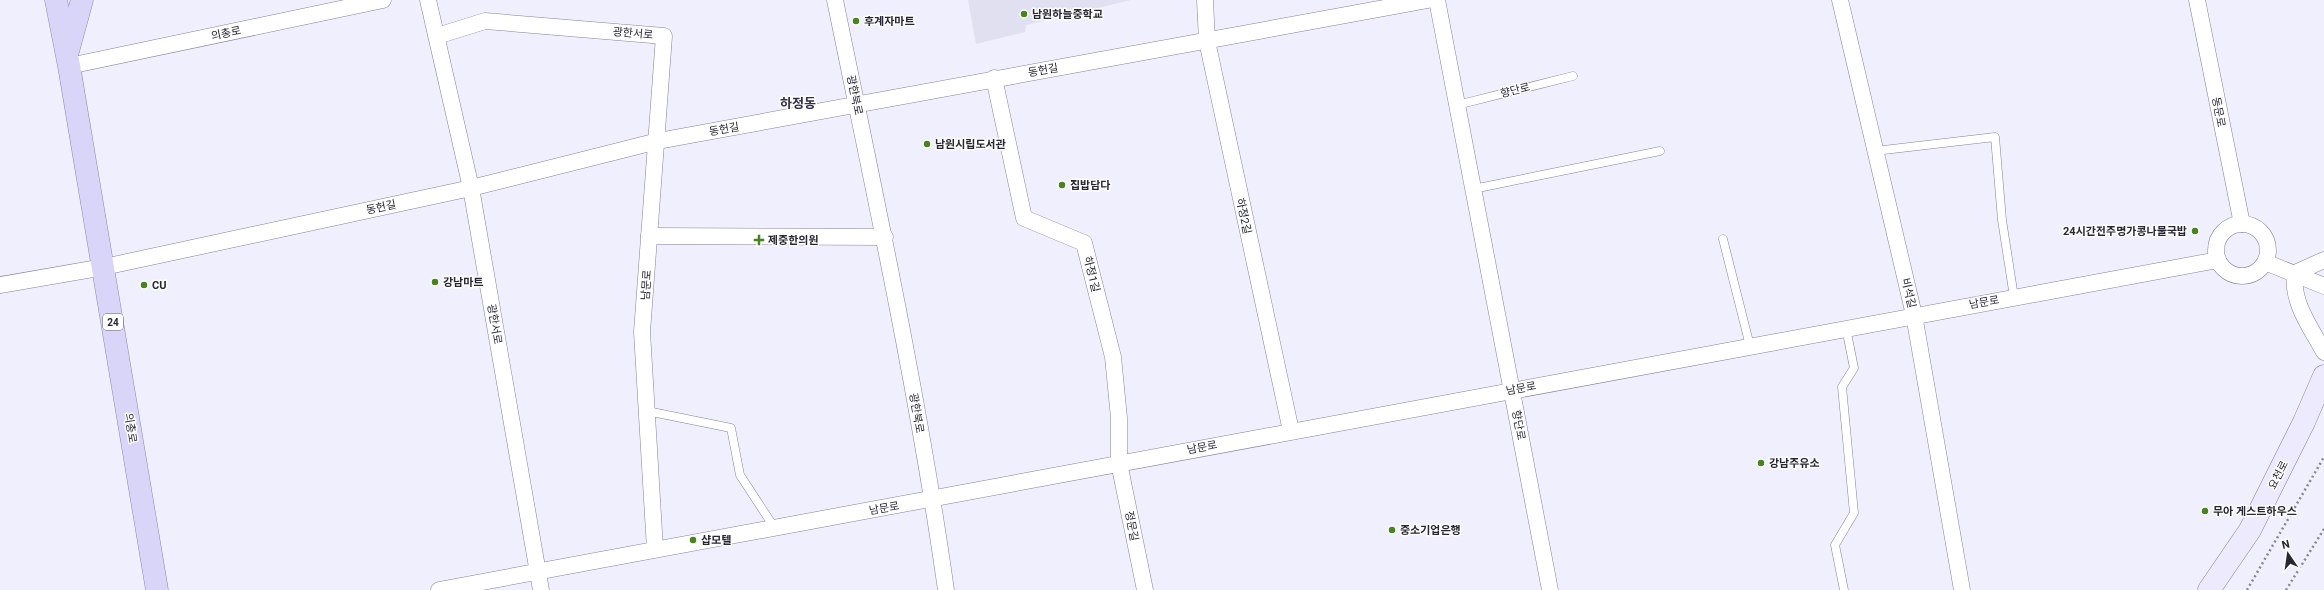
<svg xmlns="http://www.w3.org/2000/svg" width="2324" height="590" viewBox="0 0 2324 590" font-family="Roboto,'Noto Sans KR',sans-serif">
<style>
.built{fill:#e1e0f1}
.lines{fill:none;stroke-linecap:round;stroke-linejoin:round}
.lane-casing{stroke:#8480a0;stroke-width:9}
.street-casing{stroke:#8480a0;stroke-width:17}
.secondary-casing{stroke:#8480a0;stroke-width:23}
.primary-casing{stroke:#8a86b0;stroke-width:23}
.path{stroke:#878694;stroke-width:2.5;stroke-dasharray:2 3;stroke-linecap:butt}
.lane{stroke:#fff;stroke-width:8}
.street{stroke:#fff;stroke-width:16}
.secondary{stroke:#eceafc;stroke-width:22}
.primary{stroke:#d9d5f8;stroke-width:22}
.poi-dot{fill:#49831e;stroke:#fefefe;stroke-width:1.5}
.labels{text-anchor:middle;stroke-width:3;stroke-linejoin:round;paint-order:stroke}
.shield{fill:#fefefe;stroke:#686770;stroke-width:1}
.shield-label{font-size:10px;font-weight:bold;fill:#272633}
.poi-label{font-size:11px;font-weight:bold;fill:#272633;stroke:#fefefe;text-anchor:start}
.street-label{font-size:11px;fill:#272633;stroke:#fefefe}
.quarter-label{font-size:13px;font-weight:bold;fill:#34304c;stroke:#fefefe}
</style>
<rect width="100%" height="100%" fill="#f0effd"/>
<polygon class="built" points="968,0 1131,0 1026,25 1025,32 976,44"/>
<g class="lines">
<defs>
<g id="lane">
<polyline points="1457,105 1573,76"/>
<polyline points="1875,151 1995,137 2002,220 2014,297"/>
<polyline points="1473,189 1660,151"/>
<polyline points="1723,239 1750,346"/>
<polyline points="647,411 731,428 740,475 774,527"/>
<polyline points="1844,590 1835,545 1854,513 1842,387 1854,368 1846,328"/>
</g>
<g id="street">
<polyline points="428,0 471,188 541,590"/>
<path d="M835 0C875 196 918 392 946 590"/>
<polyline points="1205,0 1207,41 1291,431"/>
<polyline points="1437,0 1550,590"/>
<polyline points="1840,0 1914,315 1962,590"/>
<polyline points="2197,0 2242,224"/>
<polyline points="437,36 485,21 664,36 642,332 655,549"/>
<polyline points="69,66 383,0"/>
<polyline points="994,78 1024,218 1084,243 1113,357 1119,418 1119,463 1145,590"/>
<circle cx="2242" cy="250" r="26"/>
<polyline points="649,236 885,237"/>
<polyline points="2265,262 2324,286"/>
<path d="M2295 273C2291 302 2311 328 2324 352"/>
<polyline points="2295,273 2324,260"/>
<polyline points="0,285 104,267 471,188 658,141 1428,0"/>
<polyline points="439,590 2218,260"/>
</g>
<polyline id="secondary" points="2209,590 2250,530 2304,422 2324,376"/>
<g id="primary">
<polyline points="56,0 69,66 157,590"/>
<polyline points="68,51 82,0"/>
</g>
</defs>
<use href="#lane" class="lane-casing"/>
<use href="#street" class="street-casing"/>
<use href="#secondary" class="secondary-casing"/>
<use href="#primary" class="primary-casing"/>
<g class="path">
<polyline points="2247,590 2324,457"/>
<polyline points="2286,590 2324,529"/>
</g>
<use href="#lane" class="lane"/>
<use href="#street" class="street"/>
<use href="#secondary" class="secondary"/>
<use href="#primary" class="primary"/>
</g>
<g class="poi-dot">
<circle cx="1024" cy="14" r="4"/>
<circle cx="856" cy="21" r="4"/>
<circle cx="927" cy="144" r="4"/>
<circle cx="1062" cy="185" r="4"/>
<circle cx="2195" cy="231" r="4"/>
<path d="M757 234h4v4h4v4h-4v4h-4v-4h-4v-4h4z"/>
<circle cx="435" cy="282" r="4"/>
<circle cx="144" cy="285" r="4"/>
<circle cx="1761" cy="463" r="4"/>
<circle cx="2205" cy="511" r="4"/>
<circle cx="1392" cy="530" r="4"/>
<circle cx="693" cy="540" r="4"/>
</g>
<g class="labels">
<rect class="shield" x="103" y="314" width="20" height="16" rx="3"/>
<g class="shield-label">
<text x="113" y="326">24</text>
</g>
<g class="poi-label">
<text x="1032" y="18">남원하늘중학교</text>
<text x="864" y="25">후계자마트</text>
<text x="935" y="148">남원시립도서관</text>
<text x="1070" y="189">집밥담다</text>
<text x="2187" y="235" text-anchor="end">24시간전주명가콩나물국밥</text>
<text x="768" y="244">제중한의원</text>
<text x="443" y="286">강남마트</text>
<text x="152" y="289">CU</text>
<text x="1769" y="467">강남주유소</text>
<text x="2213" y="515">무아 게스트하우스</text>
<text x="1400" y="534">중소기업은행</text>
<text x="701" y="544">샵모텔</text>
</g>
<g class="street-label">
<text transform="translate(226 33) rotate(-12)" y="4">의총로</text>
<text transform="translate(633 33) rotate(5)" y="4">광한서로</text>
<text transform="translate(1043 70) rotate(-10)" y="4">동헌길</text>
<text transform="translate(1515 90) rotate(-14)" y="4">향단로</text>
<text transform="translate(855 95) rotate(78)" y="4">광한북로</text>
<text transform="translate(2219 112) rotate(79)" y="4">동문로</text>
<text transform="translate(724 129) rotate(-10)" y="4">동헌길</text>
<text transform="translate(381 207) rotate(-12)" y="4">동헌길</text>
<text transform="translate(1244 216) rotate(78)" y="4">하정2길</text>
<text transform="translate(1092 274) rotate(76)" y="4">하정1길</text>
<text transform="translate(646 285) rotate(-86)" y="4">남문로</text>
<text transform="translate(1909 293) rotate(77)" y="4">비석길</text>
<text transform="translate(1984 302) rotate(-10)" y="4">남문로</text>
<text transform="translate(495 324) rotate(80)" y="4">광한서로</text>
<text transform="translate(1521 388) rotate(-11)" y="4">남문로</text>
<text transform="translate(917 413) rotate(80)" y="4">광한북로</text>
<text transform="translate(1519 425) rotate(79)" y="4">향단로</text>
<text transform="translate(131 428) rotate(81)" y="4">의총로</text>
<text transform="translate(1202 447) rotate(-11)" y="4">남문로</text>
<text transform="translate(2278 475) rotate(-63)" y="4">요천로</text>
<text transform="translate(884 508) rotate(-10)" y="4">남문로</text>
<text transform="translate(1132 526) rotate(79)" y="4">정문길</text>
</g>
<g class="quarter-label">
<text x="798" y="108">하정동</text>
</g>
</g>
<g transform="translate(2288 554) rotate(347)" stroke="#fefefe" stroke-width="3" paint-order="stroke">
<path d="M0-3L7 15L0 10L-7 15Z" fill="#272633"/>
<text y="-6" font-size="11" font-weight="bold" text-anchor="middle" fill="#272633">N</text>
</g>
</svg>
